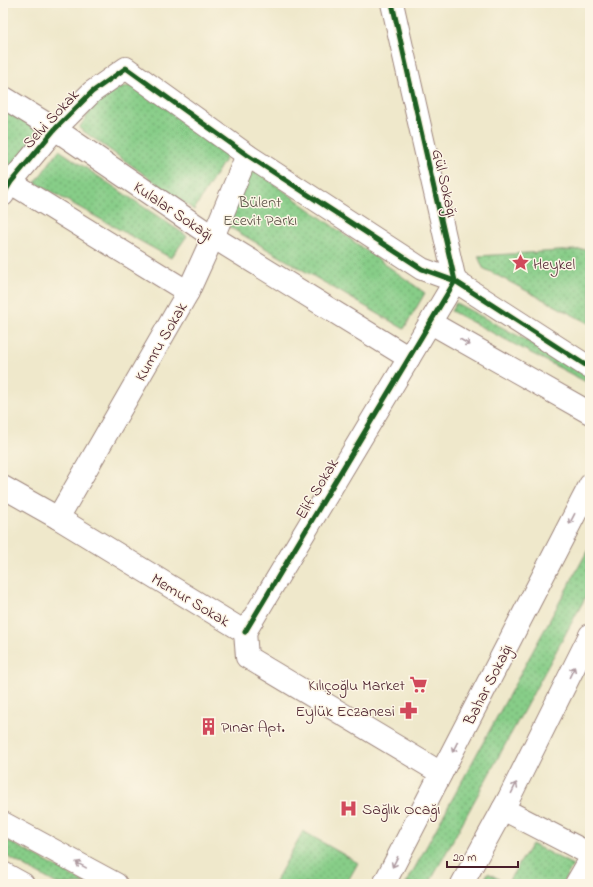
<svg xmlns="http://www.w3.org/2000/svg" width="593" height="887" viewBox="0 0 593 887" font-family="'Indie Flower',sans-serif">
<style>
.grass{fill:url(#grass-dots);stroke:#68765a}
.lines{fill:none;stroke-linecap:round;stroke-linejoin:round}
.minor-casing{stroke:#9c847b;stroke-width:24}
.major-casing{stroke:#9c847b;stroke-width:24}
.minor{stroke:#fff;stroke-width:22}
.major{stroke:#fff;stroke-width:22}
.cycleway-casing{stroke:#fcf5e5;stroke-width:8}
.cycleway{stroke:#1b5e20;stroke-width:5}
.oneway{stroke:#ae9aa0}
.labels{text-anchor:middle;stroke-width:3;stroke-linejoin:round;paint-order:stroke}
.street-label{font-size:16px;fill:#4a1f2b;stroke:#fcf5e5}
.park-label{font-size:16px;fill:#5c5347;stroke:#fcf5e5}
.poi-label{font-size:16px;fill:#4a1f2b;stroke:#fcf5e5;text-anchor:start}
</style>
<defs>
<pattern id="grass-dots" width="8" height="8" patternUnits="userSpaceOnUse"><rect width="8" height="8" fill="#87cd88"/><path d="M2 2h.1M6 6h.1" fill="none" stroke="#70a66f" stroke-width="1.8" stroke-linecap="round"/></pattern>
</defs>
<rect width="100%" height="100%" fill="#fcf5e5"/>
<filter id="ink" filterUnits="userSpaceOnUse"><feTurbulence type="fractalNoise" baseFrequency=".025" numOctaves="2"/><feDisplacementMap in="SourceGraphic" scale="8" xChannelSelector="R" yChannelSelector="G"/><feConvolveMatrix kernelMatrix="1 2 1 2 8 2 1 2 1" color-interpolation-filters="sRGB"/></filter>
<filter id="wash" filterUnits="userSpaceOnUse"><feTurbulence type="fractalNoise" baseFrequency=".012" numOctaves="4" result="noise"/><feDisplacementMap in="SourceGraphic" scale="16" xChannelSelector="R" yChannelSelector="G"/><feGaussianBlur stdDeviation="0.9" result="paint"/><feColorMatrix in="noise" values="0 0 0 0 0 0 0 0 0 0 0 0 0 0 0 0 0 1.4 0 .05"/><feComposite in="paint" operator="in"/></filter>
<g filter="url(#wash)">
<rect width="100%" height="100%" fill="#efe8cb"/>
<g class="grass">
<polygon points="129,86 138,87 229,153 194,210 79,128 96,102 118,89"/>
<polygon points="3,110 42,132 14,167 3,161"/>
<polygon points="59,150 187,236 171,258 35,183"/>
<polygon points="251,167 425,293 404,329 219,221"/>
<polygon points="590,249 590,324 483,268 478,256"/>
<polygon points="456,303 590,374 590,384 451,311"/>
<polygon points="590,546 590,589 429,884 406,884"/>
<polygon points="303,831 358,863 346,884 274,884"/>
<polygon points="3,838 87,884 57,884 3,854"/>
<polygon points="532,844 573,865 562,884 482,884 488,873 507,883"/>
</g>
</g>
<g filter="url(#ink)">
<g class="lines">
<defs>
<g id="minor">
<polyline points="3,97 55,129 213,237 409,358"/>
<polyline points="3,178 188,292"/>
<polyline points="3,195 11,182 55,129 92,92 126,68 247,155 422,269 455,281 590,368"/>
<polyline points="431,323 590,413"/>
<polyline points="3,487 58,518 245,632 247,657 441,773"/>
<polyline points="58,518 188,292 213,237 247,155"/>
<polyline points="245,632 455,281 392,3"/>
<polyline points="503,809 590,854"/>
<polyline points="384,884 590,485"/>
<polyline points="462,884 509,798 590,635"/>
<polyline points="576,884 590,860"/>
</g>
<g id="major">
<polyline points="3,823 116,884"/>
<polyline points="3,873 23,884"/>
</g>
</defs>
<use href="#minor" class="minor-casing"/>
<use href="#major" class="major-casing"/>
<use href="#minor" class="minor"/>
<use href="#major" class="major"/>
<defs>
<g id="cycleway">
<polyline points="3,195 11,182 55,129 92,92 126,68 247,155 422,269 455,281 590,368"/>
<polyline points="245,632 455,281 392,3"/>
</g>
</defs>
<use href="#cycleway" class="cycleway-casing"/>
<use href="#cycleway" class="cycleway"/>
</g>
<defs><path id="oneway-shaft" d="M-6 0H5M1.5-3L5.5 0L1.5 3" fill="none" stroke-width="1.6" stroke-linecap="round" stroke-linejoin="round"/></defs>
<g class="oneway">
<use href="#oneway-shaft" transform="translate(465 342) rotate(30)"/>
<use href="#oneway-shaft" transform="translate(572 519) rotate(117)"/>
<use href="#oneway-shaft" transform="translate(572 672) rotate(-64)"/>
<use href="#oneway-shaft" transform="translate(455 747) rotate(117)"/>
<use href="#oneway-shaft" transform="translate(514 788) rotate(-64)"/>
<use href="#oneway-shaft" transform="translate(395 862) rotate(117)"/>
<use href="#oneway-shaft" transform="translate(81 865) rotate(-151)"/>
</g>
</g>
<defs>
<symbol id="sight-bare" viewBox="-9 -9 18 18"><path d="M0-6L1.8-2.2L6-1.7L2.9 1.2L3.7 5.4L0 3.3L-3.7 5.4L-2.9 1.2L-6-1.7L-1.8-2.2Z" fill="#d1495b" stroke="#fcf5e5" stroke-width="2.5" paint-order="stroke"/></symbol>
<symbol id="supermarket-bare" viewBox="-9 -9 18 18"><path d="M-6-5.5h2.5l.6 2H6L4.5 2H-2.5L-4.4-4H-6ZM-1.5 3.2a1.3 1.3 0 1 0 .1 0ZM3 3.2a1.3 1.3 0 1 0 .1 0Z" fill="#d1495b" stroke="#fcf5e5" stroke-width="2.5" paint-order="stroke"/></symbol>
<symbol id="pharmacy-bare" viewBox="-9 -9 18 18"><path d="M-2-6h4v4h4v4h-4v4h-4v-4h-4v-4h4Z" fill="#d1495b" stroke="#fcf5e5" stroke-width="2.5" paint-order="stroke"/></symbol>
<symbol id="building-bare" viewBox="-9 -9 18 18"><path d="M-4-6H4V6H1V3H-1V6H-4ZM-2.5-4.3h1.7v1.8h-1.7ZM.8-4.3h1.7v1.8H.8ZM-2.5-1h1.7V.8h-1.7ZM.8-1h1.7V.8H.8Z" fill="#d1495b" stroke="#fcf5e5" stroke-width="2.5" paint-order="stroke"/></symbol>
<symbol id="hospital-bare" viewBox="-9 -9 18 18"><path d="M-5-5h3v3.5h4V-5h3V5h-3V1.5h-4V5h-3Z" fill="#d1495b" stroke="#fcf5e5" stroke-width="2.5" paint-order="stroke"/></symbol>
</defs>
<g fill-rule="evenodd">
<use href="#sight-bare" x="508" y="250" width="25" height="25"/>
<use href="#supermarket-bare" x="406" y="672" width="25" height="25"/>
<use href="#pharmacy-bare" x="396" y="698" width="25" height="25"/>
<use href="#building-bare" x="196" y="714" width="25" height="25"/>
<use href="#hospital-bare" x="336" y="796" width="25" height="25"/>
</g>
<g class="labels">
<g class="street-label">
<text transform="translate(50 118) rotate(-47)" y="6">Selvi Sokak</text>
<text transform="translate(446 183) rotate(77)" y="6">Gül Sokağı</text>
<text transform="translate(174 210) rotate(34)" y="6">Kulalar Sokağı</text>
<text transform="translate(160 341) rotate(-60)" y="6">Kumru Sokak</text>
<text transform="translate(316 488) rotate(-59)" y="6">Elif Sokak</text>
<text transform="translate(191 599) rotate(31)" y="6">Memur Sokak</text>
<text transform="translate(487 684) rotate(-63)" y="6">Bahar Sokağı</text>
</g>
<g class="park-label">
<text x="260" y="207">Bülent<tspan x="260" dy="18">Ecevit Parkı</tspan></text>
</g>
<g class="poi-label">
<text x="533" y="269">Heykel</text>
<text x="405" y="690" text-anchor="end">Kılıçoğlu Market</text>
<text x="395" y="716" text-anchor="end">Eylük Eczanesi</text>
<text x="221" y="732">Pınar Apt.</text>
<text x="362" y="814">Sağlık Ocağı</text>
</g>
</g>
<rect width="593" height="887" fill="none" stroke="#fcf5e5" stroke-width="16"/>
<path d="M447 861v6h71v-6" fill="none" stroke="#4a1f2b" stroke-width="2"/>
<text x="453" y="861" font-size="12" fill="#4a1f2b" stroke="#fcf5e5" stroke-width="3" paint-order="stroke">20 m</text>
</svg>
